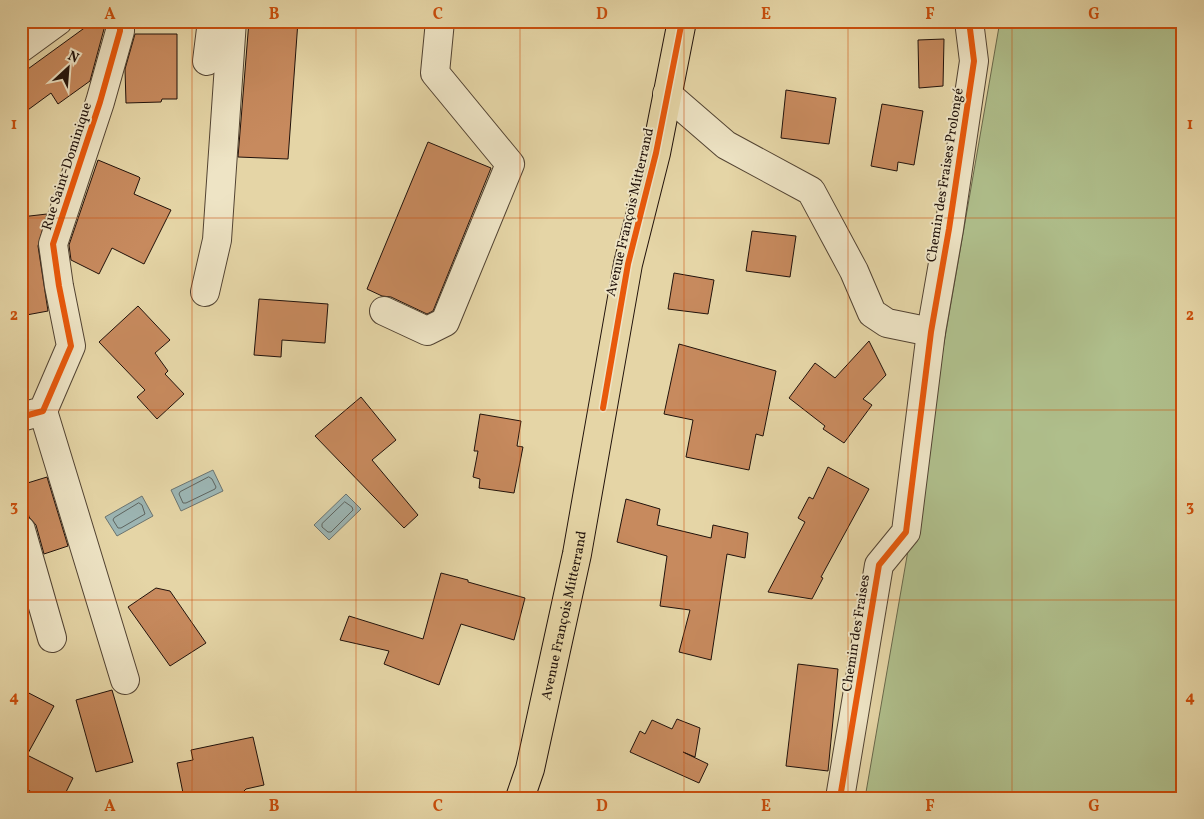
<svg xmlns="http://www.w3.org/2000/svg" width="1204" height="819" viewBox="0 0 1204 819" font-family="Vollkorn,serif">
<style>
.green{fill:#afbe8b;stroke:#68684b}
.water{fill:#9cb5b3;stroke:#6b7470}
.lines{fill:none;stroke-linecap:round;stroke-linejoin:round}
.shore{stroke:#5e645f;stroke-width:1}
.building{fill:#c78a5e;stroke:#21120b}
.minor-casing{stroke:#524332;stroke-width:30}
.major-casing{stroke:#21120b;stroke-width:30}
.minor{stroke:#eee4c5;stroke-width:28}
.major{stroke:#e5d5a6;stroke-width:28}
.cycleway-casing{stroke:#eee4c5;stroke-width:9}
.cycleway{stroke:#e8590c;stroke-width:6}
.grid{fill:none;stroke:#ca4e0c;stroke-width:1;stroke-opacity:0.55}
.labels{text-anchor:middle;stroke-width:4;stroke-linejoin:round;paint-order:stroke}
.street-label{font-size:14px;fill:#21120b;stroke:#eee4c5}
.neatline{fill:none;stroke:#ca4e0c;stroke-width:2}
.grid-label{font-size:16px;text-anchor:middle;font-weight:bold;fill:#ca4e0c}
</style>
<rect width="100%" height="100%" fill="#e5d5a6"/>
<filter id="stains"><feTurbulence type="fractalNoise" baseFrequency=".004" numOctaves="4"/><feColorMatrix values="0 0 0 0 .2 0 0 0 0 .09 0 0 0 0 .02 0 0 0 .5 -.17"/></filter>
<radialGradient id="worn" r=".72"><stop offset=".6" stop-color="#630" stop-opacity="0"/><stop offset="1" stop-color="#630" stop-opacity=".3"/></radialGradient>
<polygon class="green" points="1000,21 1183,21 1183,798 865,798"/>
<g class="water">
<polygon points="213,470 223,491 181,511 171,490"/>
<polygon points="346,494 361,509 329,540 314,525"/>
<polygon points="142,496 153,516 117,536 105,517"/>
</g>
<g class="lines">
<g class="shore">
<polygon points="209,477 212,479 216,487 215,489 186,503 183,503 179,494 180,492"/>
<polygon points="345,502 352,507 353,510 331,532 328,532 322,527 322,524"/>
<polygon points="139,503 142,505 145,514 121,528 118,528 113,520 114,518"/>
</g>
</g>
<g class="building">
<polygon points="94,21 100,21 104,29 90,81 58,104 51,93 21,115 21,74"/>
<polygon points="249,21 298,21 288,159 238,157"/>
<polygon points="135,34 177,34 177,99 162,99 161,102 126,103 125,69"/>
<polygon points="944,39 943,86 919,88 918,40"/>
<polygon points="786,90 836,98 829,144 781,138"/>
<polygon points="882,104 923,111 914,165 898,162 897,171 871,166"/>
<polygon points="428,142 491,168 433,311 427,314 391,297 382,296 367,289"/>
<polygon points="98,160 139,177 140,178 134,194 171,210 144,264 112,248 99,274 71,260 69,245"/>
<polygon points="47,214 38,246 48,311 21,316 21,217"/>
<polygon points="752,231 796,236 790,277 746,271"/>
<polygon points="674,273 714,280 708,314 668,309"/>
<polygon points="259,299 328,304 325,343 282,340 281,357 254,355"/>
<polygon points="138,306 170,340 155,353 168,371 165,374 184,394 157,419 137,397 145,390 99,342"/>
<polygon points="869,341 886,375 863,399 872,405 844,443 823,429 825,426 789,398 815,363 835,378"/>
<polygon points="679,344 776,371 763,436 756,434 749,470 686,457 693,420 664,414"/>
<polygon points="361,397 396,440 372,460 418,515 404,528 315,436"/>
<polygon points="480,414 521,421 517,446 523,447 514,493 479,488 480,479 473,477 478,451 474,451"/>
<polygon points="828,467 869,489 821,577 823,578 812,599 768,592 805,522 798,518 809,497 813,499"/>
<polygon points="47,477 68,546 44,554 36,525 29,517 21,485"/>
<polygon points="626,499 660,509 657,525 711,538 713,525 748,533 745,558 727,554 711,660 679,652 690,610 660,606 667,556 617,542"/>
<polygon points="441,573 468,580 468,582 525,598 514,640 461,624 439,685 384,664 389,651 340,640 349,616 423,639"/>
<polygon points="156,588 170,591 206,643 170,666 128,607"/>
<polygon points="798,664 838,669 828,771 786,766"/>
<polygon points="21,689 54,706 27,755 73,778 63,798 42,798 21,786"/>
<polygon points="112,690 133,762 96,772 76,700"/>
<polygon points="677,719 700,728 695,757 683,752 708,764 699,783 630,752 640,731 645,734 652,720 672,729"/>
<polygon points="253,737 264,785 246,789 237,798 184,798 177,763 193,760 191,750"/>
</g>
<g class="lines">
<defs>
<g id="minor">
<polyline points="21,48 58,21"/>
<polyline points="207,61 212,21"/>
<polyline points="667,94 726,145 811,191 854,271 872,313 887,323 931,332"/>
<polyline points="205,292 217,240 232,21"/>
<polyline points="384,311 427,331 445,322 510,164 435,73 440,21"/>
<polyline points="43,411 125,680"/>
<polyline points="21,417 43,411 71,346 59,286 53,244 100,102 120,31 120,21"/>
<polyline points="21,530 52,638"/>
<polyline points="840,798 879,565 906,532 931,332 949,229 974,61 969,21"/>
</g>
<g id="major">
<path id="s1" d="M520 798 530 769 577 554 628 264 656 153 682 21"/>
</g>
</defs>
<use href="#minor" class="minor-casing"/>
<use href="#major" class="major-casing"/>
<use href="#minor" class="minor"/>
<use href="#major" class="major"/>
<defs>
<g id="cycleway">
<polyline points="603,408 628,264 656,153 682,21"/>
<polyline points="21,417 43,411 71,346 59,286 53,244 100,102 120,31 120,21"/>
<polyline points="840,798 879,565 906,532 931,332 949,229 974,61 969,21"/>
</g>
</defs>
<use href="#cycleway" class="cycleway-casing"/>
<use href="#cycleway" class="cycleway"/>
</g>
<path class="grid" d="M192 21V798M356 21V798M520 21V798M684 21V798M848 21V798M1012 21V798M21 218H1183M21 410H1183M21 600H1183"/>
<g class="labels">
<g class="street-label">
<text transform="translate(66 166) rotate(-72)" y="5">Rue Saint-Dominique</text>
<text transform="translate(944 175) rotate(-81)" y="5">Chemin des Fraises Prolongé</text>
<text transform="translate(629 212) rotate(-77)" y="5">Avenue François Mitterrand</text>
<text dy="5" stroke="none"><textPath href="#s1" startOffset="188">Avenue François Mitterrand</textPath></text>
<text transform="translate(855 633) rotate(-81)" y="5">Chemin des Fraises</text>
</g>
</g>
<rect width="1204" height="819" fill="none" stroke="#e5d5a6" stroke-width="55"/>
<g transform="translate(68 68) rotate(26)" stroke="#eee4c5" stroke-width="4" paint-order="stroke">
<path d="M0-4L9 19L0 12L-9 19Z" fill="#21120b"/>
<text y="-8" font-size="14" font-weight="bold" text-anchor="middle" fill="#21120b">N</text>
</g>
<rect x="28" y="28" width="1148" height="764" class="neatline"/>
<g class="grid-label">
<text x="110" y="19">A</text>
<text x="274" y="19">B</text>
<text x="438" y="19">C</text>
<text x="602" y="19">D</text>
<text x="766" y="19">E</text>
<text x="930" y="19">F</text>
<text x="1094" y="19">G</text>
<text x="14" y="129">1</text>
<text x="1190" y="129">1</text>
<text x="14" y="320">2</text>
<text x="1190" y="320">2</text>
<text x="14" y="511">3</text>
<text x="1190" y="511">3</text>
<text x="14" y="702">4</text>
<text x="1190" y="702">4</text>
<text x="110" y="811">A</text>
<text x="274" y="811">B</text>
<text x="438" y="811">C</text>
<text x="602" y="811">D</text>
<text x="766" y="811">E</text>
<text x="930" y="811">F</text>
<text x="1094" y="811">G</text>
</g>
<rect width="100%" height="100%" filter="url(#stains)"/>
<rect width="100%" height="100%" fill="url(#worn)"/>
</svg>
